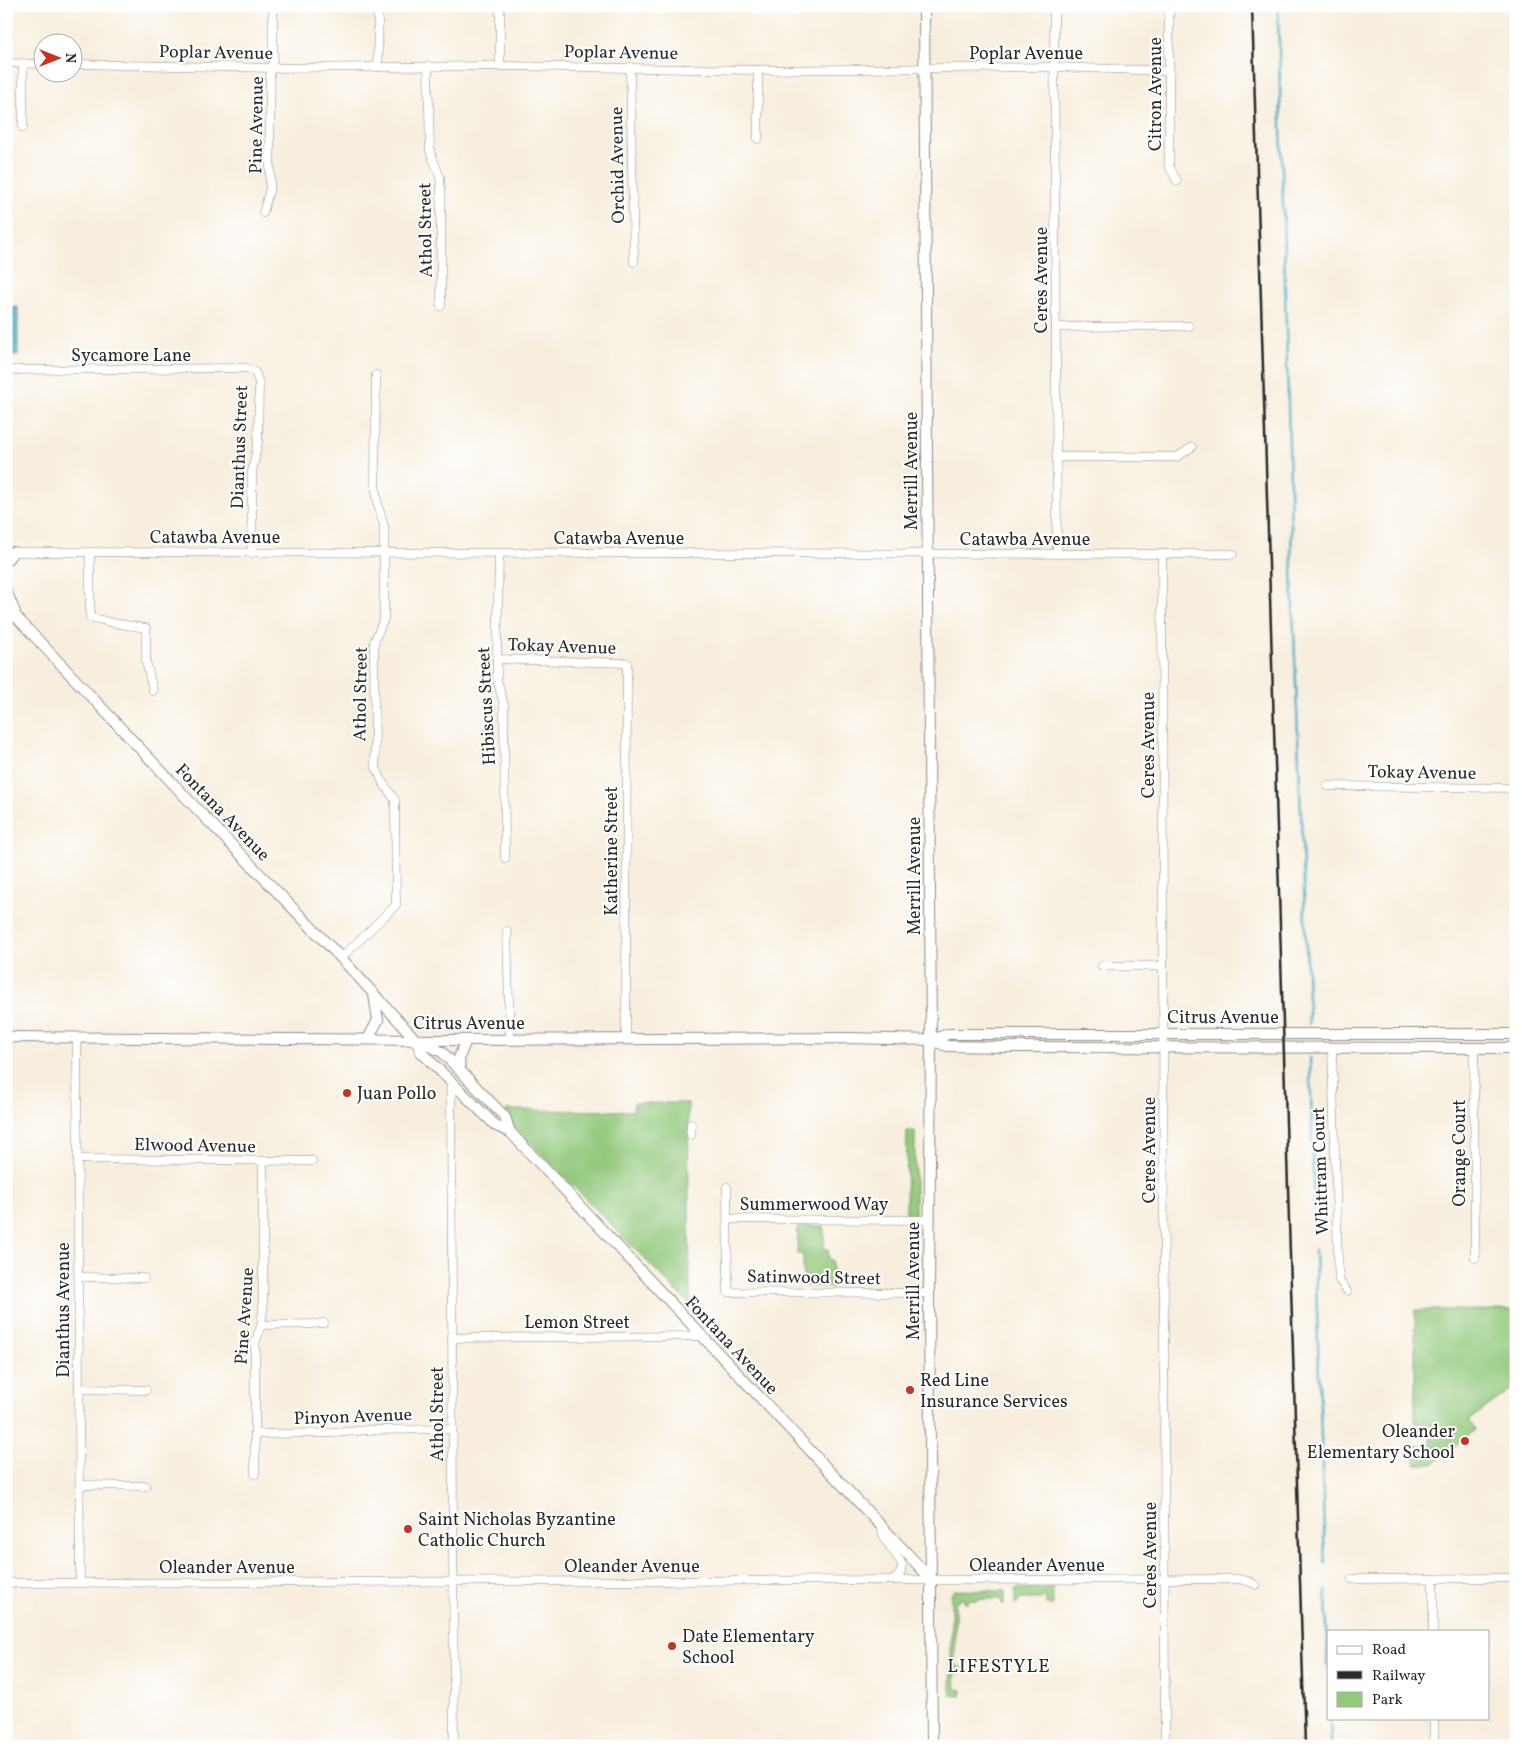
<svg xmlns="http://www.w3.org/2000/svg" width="1522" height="1752" viewBox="0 0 1522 1752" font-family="Vollkorn,serif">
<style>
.green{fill:#92c97b;stroke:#5e7a53}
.water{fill:#42aac2;stroke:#366a76}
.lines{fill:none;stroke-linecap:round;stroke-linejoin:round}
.stream{stroke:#42aac2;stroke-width:2.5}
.minor-casing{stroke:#918c84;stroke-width:9}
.major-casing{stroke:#918c84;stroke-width:12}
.minor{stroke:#fff;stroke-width:8}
.major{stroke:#fff;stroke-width:10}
.rail{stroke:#2b2b2b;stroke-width:2.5}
.poi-dot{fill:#c8321e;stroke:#fff;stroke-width:2}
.labels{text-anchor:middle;stroke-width:4;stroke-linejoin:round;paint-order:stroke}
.street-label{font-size:18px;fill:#2b2b2b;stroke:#fff}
.poi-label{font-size:18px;fill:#2b2b2b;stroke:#fff;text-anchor:start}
.neighbourhood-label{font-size:19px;letter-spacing:1px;fill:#2b2b2b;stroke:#fff}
</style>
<rect width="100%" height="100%" fill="#fff"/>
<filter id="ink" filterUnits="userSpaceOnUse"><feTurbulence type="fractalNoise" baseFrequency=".02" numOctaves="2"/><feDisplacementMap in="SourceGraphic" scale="10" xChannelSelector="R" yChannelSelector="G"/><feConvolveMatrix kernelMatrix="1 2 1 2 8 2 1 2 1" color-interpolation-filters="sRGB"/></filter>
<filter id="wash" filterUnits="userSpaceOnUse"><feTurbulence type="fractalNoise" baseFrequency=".0096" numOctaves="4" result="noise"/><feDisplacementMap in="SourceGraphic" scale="20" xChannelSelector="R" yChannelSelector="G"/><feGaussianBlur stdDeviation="1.12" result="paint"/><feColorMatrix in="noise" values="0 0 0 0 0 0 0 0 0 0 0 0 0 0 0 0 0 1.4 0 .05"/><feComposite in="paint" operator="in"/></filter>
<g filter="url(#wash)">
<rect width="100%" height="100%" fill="#f7eedd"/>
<g class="green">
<polygon points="634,1103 688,1103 690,1305 510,1122 506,1110 633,1111"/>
<polygon points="907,1131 915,1131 915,1215 906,1215"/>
<polygon points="797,1225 824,1226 824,1249 828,1249 829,1260 832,1260 833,1287 803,1285 803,1254 797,1254 798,1228"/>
<polygon points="1415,1310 1516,1310 1516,1386 1469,1420 1475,1430 1433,1464 1415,1464 1415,1446 1430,1447 1431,1424 1415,1423"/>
<polygon points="1053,1587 1053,1605 1046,1605 1046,1599 1019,1599 1018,1604 1015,1604 1015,1589"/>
<polygon points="954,1590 1005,1591 1005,1604 1002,1604 1001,1599 977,1599 977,1601 968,1599 968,1603 964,1603 964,1599 959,1599 959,1602 955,1602 955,1666 962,1668 961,1673 955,1673 956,1689 962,1690 961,1696 951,1695 951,1594"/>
</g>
<rect class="water" x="6" y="307" width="12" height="49"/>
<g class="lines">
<g class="stream">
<polyline points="1278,6 1293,605 1309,1024"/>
<polyline points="1310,1057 1314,1208"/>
<polyline points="1315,1250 1325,1563"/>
<polyline points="1326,1591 1328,1666"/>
<polyline points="1330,1718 1331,1746"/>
</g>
</g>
</g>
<g filter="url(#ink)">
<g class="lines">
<defs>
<g id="minor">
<polyline points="378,6 378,67"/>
<polyline points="500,6 500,66"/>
<polyline points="1054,6 1057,554"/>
<polyline points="1169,6 1169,166 1177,181"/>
<polyline points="6,63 42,64"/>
<polyline points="72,64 272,68 500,66 758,70 1055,67 1170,71"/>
<polyline points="428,66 430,151 440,177 441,190 441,306"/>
<polyline points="630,67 634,262"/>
<polyline points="23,128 23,63"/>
<polyline points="758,139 758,70"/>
<polyline points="263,213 270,188 270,77 273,60 273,6"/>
<polyline points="1056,327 1189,326"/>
<polyline points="6,370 246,368 255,372 259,383 258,442 252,472 252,553"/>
<polyline points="1057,457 1177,457 1192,447"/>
<polyline points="6,552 1233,554"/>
<polyline points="90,552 90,617 113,623 146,628 146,661 153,691"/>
<polyline points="499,553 497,659 497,679 504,705 505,858"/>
<polyline points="1162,554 1165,1746"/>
<polyline points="497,659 627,663 626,1040"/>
<polyline points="1328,786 1516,788"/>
<polyline points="507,931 510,1040"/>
<polyline points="341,958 396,905 395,800 383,783 375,765 374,642 384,619 384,526 378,505 375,484 376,375"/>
<polyline points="1102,966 1163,966"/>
<polyline points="77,1037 80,1583"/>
<polyline points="1332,1047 1338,1262 1339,1280 1347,1291"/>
<polyline points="1474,1048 1475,1258"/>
<polyline points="451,1082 454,1746"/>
<polyline points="691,1124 691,1135"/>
<polyline points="78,1159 312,1161"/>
<polyline points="727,1187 728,1292 929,1293"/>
<polyline points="728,1219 930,1220"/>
<polyline points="79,1277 144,1278"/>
<polyline points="261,1325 311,1324 324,1323"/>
<polyline points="452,1338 702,1336"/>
<polyline points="79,1389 146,1390"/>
<polyline points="255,1434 334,1433 367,1430 452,1429"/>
<polyline points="255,1474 255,1344 261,1325 263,1311 263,1161"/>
<polyline points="80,1485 146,1486"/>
<polyline points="881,1527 884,1538 902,1564 901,1572 895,1580"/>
<polyline points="1352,1579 1516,1578"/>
<polyline points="1433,1579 1433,1631"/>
<polyline points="6,1583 1238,1579 1248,1581 1256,1585"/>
<polyline points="1434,1718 1434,1746"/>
</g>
<g id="major">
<polyline points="924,6 931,1040 929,1293 932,1746"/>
<polyline points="6,561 13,552"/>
<polyline points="6,591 15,612"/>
<polyline points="6,606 195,807 341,958 416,1040 421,1052 496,1126 510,1132 932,1580"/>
<polyline points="6,1037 443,1040 849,1038 931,1040 947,1046 1003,1047 1516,1048"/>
<polyline points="368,1039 378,1020 374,995"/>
<polyline points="931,1040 948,1034 1516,1034"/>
<polyline points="419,1041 442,1052 505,1117 510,1132"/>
<polyline points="460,1071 459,1058 466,1040"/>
</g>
</defs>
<use href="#minor" class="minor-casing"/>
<use href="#major" class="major-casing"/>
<use href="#minor" class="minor"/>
<use href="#major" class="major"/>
<polyline class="rail" points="1252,6 1305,1746"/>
</g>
</g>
<g class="poi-dot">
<circle cx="347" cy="1093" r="5"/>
<circle cx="910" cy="1390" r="5"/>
<circle cx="1465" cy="1441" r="5"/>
<circle cx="408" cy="1529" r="5"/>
<circle cx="672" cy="1646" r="5"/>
</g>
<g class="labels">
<g class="street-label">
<text transform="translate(216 52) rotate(1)" y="6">Poplar Avenue</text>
<text transform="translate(621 52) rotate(1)" y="6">Poplar Avenue</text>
<text x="1026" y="59">Poplar Avenue</text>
<text transform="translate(1155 94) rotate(-90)" y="6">Citron Avenue</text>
<text transform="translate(256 125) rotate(-89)" y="6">Pine Avenue</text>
<text transform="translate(617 165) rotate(-91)" y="6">Orchid Avenue</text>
<text transform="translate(425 230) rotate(-91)" y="6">Athol Street</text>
<text transform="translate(1041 280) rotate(-90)" y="6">Ceres Avenue</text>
<text x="131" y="361">Sycamore Lane</text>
<text transform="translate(239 447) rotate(-88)" y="6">Dianthus Street</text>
<text transform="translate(911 471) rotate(-90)" y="6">Merrill Avenue</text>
<text x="215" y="543">Catawba Avenue</text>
<text x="619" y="544">Catawba Avenue</text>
<text x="1025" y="545">Catawba Avenue</text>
<text transform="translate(562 646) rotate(2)" y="6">Tokay Avenue</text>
<text transform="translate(360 694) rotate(-89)" y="6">Athol Street</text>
<text transform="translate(486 706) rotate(-93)" y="6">Hibiscus Street</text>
<text transform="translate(1148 745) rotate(-90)" y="6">Ceres Avenue</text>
<text transform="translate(1422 772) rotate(1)" y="6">Tokay Avenue</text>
<text transform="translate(223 812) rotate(46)" y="6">Fontana Avenue</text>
<text transform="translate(611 851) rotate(-90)" y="6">Katherine Street</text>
<text transform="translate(914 876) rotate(-90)" y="6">Merrill Avenue</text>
<text x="1223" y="1023">Citrus Avenue</text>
<text x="469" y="1029">Citrus Avenue</text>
<text transform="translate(195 1145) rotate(1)" y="6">Elwood Avenue</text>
<text transform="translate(1149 1150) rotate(-90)" y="6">Ceres Avenue</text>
<text transform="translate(1459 1153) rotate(-90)" y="6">Orange Court</text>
<text transform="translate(1320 1171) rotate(-92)" y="6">Whittram Court</text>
<text x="814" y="1210">Summerwood Way</text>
<text transform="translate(814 1277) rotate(1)" y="6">Satinwood Street</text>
<text transform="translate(913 1281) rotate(-90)" y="6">Merrill Avenue</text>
<text transform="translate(63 1310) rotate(-90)" y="6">Dianthus Avenue</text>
<text transform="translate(244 1316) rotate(-86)" y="6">Pine Avenue</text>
<text x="577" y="1328">Lemon Street</text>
<text transform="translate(732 1345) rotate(47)" y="6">Fontana Avenue</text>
<text transform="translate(437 1414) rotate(-90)" y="6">Athol Street</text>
<text transform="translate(353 1416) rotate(-2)" y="6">Pinyon Avenue</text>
<text transform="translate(1150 1555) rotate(-90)" y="6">Ceres Avenue</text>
<text x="1037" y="1571">Oleander Avenue</text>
<text x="632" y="1572">Oleander Avenue</text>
<text x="227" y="1573">Oleander Avenue</text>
</g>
<g class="poi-label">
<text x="357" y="1099">Juan Pollo</text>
<text x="920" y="1386">Red Line<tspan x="920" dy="21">Insurance Services</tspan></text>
<text x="1455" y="1437" text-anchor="end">Oleander<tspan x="1455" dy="21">Elementary School</tspan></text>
<text x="418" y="1525">Saint Nicholas Byzantine<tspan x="418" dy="21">Catholic Church</tspan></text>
<text x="682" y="1642">Date Elementary<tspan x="682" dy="21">School</tspan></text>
</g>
<g class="neighbourhood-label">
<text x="999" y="1672">LIFESTYLE</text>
</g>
</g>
<rect width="1522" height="1752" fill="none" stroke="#fff" stroke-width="25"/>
<rect x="1327" y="1630" width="162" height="90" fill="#ffffff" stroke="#aaaaaa"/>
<rect x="1337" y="1646" width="25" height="8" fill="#ffffff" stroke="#aaaaaa"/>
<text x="1372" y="1654" font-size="15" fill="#2b2b2b">Road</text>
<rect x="1337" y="1671" width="25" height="8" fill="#2b2b2b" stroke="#aaaaaa"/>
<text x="1372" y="1680" font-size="15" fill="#2b2b2b">Railway</text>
<rect x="1337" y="1692" width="25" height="15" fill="#92c97b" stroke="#aaaaaa"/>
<text x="1372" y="1704" font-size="15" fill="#2b2b2b">Park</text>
<g transform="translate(58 58) rotate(90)"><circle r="24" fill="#ffffff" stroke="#aaaaaa"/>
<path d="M0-4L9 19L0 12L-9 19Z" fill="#c8321e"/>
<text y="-8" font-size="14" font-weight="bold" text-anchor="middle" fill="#2b2b2b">N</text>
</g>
</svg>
